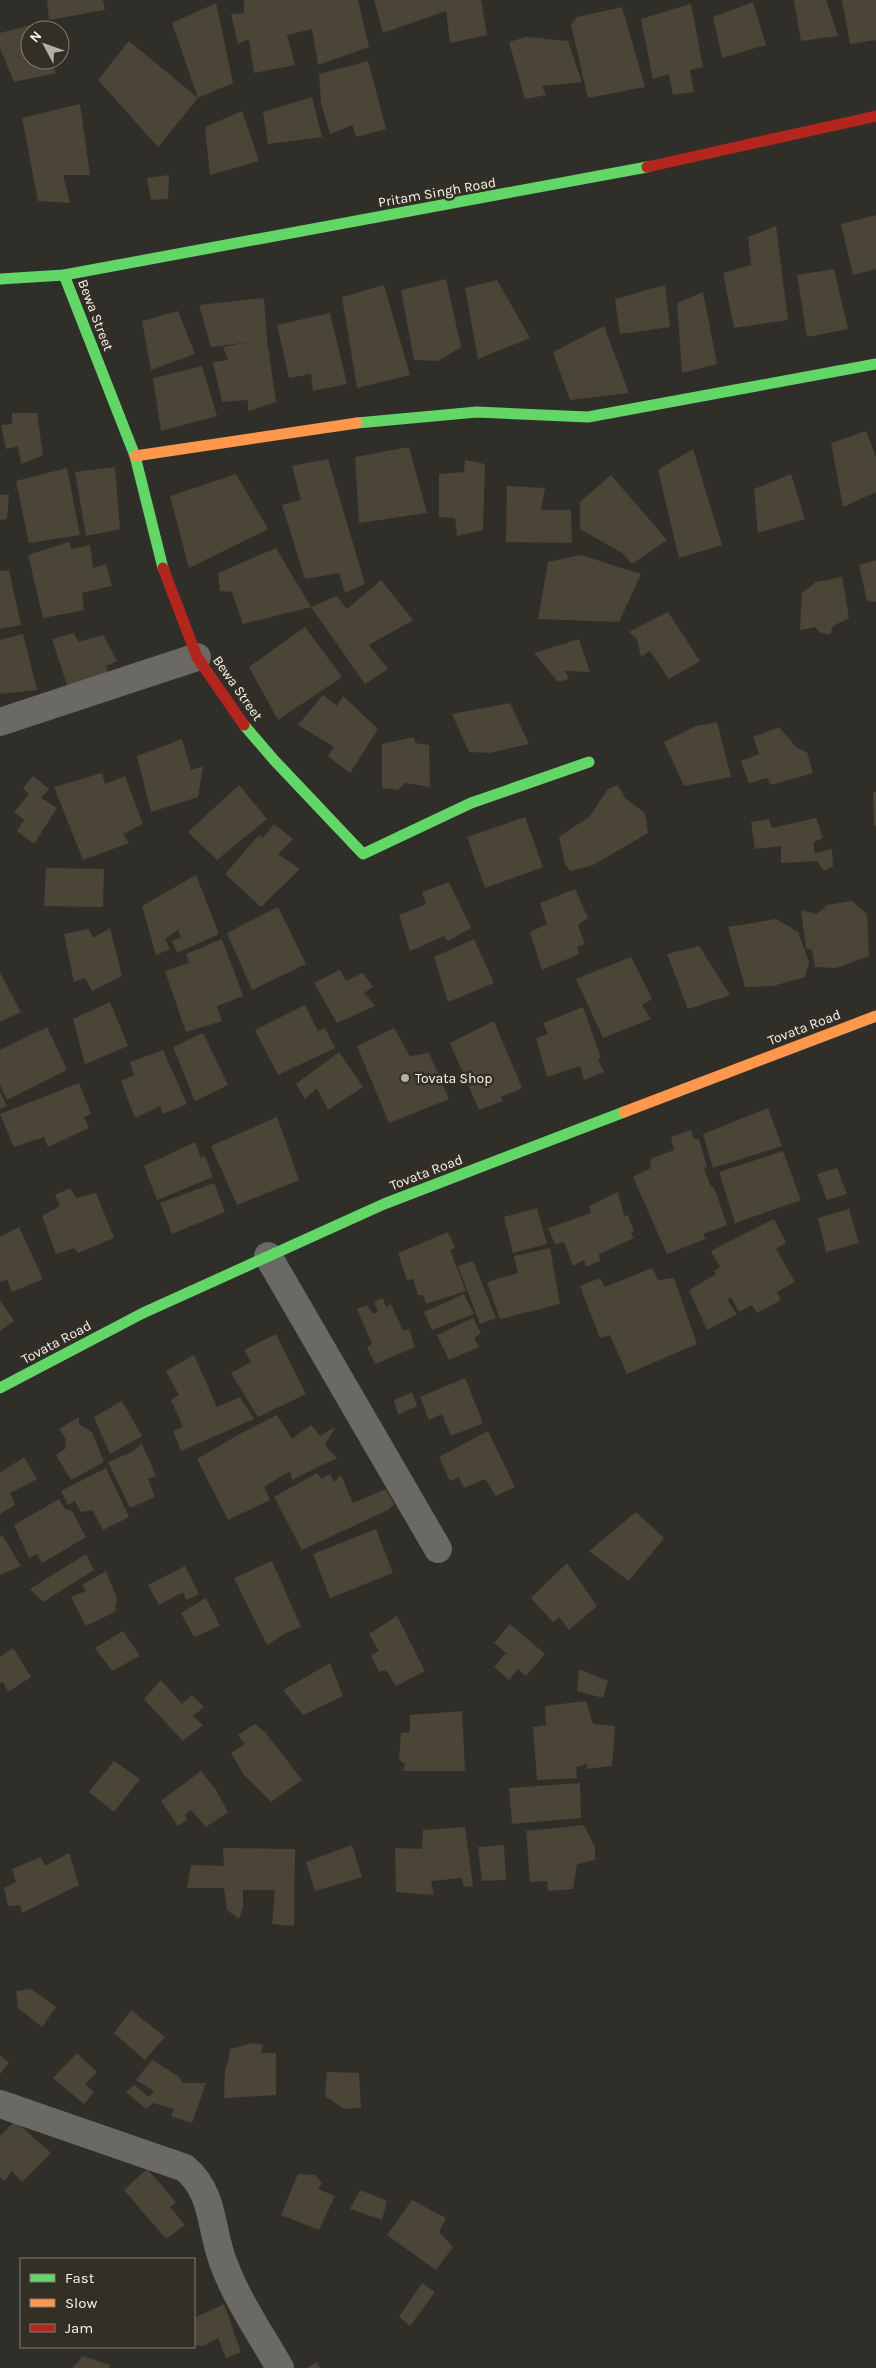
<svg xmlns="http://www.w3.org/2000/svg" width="876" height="2368" viewBox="0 0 876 2368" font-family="Karla,sans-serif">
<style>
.building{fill:#4a4537}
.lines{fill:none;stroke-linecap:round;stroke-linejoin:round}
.street{stroke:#6a6964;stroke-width:28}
.fast{stroke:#63d668;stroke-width:11}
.slow{stroke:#ff974d;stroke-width:11}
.jam{stroke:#b3261e;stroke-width:11}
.poi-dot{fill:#b1afa9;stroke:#342f25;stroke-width:2}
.labels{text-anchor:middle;stroke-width:5;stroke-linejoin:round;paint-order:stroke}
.street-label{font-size:14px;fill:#f7f4ee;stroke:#342f25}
.poi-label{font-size:14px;fill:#f7f4ee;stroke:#342f25;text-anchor:start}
</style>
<rect width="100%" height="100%" fill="#302e28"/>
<g class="building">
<polygon points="47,0 103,0 105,10 49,20"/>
<polygon points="244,0 358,0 369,47 318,65 312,29 287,35 295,65 254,73 249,39 238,44 231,14 244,13"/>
<polygon points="374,0 481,0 487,35 450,43 446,11 383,33"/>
<polygon points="794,0 826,0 838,36 801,41"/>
<polygon points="842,0 876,0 876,40 850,44"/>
<polygon points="753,2 766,45 722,58 713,17"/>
<polygon points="216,3 233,83 198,98 158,147 98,80 129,41 198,98 172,23"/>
<polygon points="691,4 703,67 690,70 694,92 673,95 669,74 653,79 641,19"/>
<polygon points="622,7 645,87 588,98 571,25 577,17"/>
<polygon points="30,25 33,30 30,30 30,60 49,60 56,73 14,82 0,48 0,33"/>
<polygon points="526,37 568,41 582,82 542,86 546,95 525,99 509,42"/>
<polygon points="368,61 386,129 356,137 353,125 330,134 321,103 319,74"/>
<polygon points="312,97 322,137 268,144 263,112"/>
<polygon points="80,104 90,175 63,175 70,203 38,201 22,118"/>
<polygon points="242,111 259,161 210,175 205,127"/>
<polygon points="169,175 168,199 151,200 147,178"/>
<polygon points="876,215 876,269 853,275 841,224"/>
<polygon points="776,226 788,320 734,328 723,273 751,265 748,237"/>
<polygon points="834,269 848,329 807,337 797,275"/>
<polygon points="446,279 461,347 438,361 414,360 401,290"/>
<polygon points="497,280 530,338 478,359 465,288"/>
<polygon points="384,285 410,375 357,388 342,297"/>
<polygon points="665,285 670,327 620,334 615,299"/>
<polygon points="703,292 717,364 682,373 677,303"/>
<polygon points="264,298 267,340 276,402 248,411 248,400 222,402 213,362 228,360 223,347 250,342 211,347 199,305"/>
<polygon points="178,311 195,354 151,370 142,321"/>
<polygon points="330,313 347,384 313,391 311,374 289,378 277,325"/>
<polygon points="604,326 629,393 570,400 553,352"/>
<polygon points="202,366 217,416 161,431 153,378"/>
<polygon points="12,413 37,413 43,455 21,464 18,446 6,449 1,425 12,424"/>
<polygon points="866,431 876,457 876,492 843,507 831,443"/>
<polygon points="409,447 427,513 359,523 355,457"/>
<polygon points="693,449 722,545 679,558 658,470"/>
<polygon points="328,459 365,584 345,593 339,573 305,579 282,505 301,500 292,466"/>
<polygon points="465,460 485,464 483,530 457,536 455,518 439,517 439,474 464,472"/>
<polygon points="115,467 120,529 86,536 75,472"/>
<polygon points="67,468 80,535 29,543 16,481"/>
<polygon points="236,474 268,529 189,568 170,496"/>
<polygon points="791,474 805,519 758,533 754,489"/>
<polygon points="611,475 667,540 632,564 622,553 580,529 580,502"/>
<polygon points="507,486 545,488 541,510 571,510 572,543 506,542"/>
<polygon points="9,494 7,519 0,520 0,495"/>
<polygon points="69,542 71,549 90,545 93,568 106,564 112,586 82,593 84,610 43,618 28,555"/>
<polygon points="276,548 311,607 337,596 347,609 381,580 413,620 369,645 388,669 365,684 311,607 243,624 232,592 220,591 218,573"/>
<polygon points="581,555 641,574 619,622 538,619 548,562"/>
<polygon points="876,560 876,602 867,601 859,565"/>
<polygon points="9,570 21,625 0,629 0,571"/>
<polygon points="842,577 849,618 833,626 830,635 819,632 815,627 800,630 802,593 816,582"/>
<polygon points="668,612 700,661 669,679 650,651 641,657 637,639 629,632"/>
<polygon points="305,627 342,677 278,720 249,667"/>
<polygon points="74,633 78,642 103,635 117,661 106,666 110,677 69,691 52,639"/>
<polygon points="23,634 37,690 0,694 0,640"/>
<polygon points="579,639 590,672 565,671 569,679 558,682 534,653"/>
<polygon points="323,695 337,706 343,696 378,729 350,773 328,756 334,747 298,725"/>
<polygon points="510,703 529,744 490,753 469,752 452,714"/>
<polygon points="717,722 731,777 684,786 664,742 696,726"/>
<polygon points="779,727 797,748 807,752 813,773 771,785 767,778 749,783 741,761 759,754 753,737"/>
<polygon points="414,737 415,743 429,745 430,787 405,783 398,790 382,788 382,744"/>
<polygon points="182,739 191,770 203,766 198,797 151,812 137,756"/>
<polygon points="102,773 105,784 125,776 143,824 123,834 129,843 83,860 54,787"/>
<polygon points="33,776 49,789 41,798 57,808 34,844 17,831 24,820 14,812 29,794 23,788"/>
<polygon points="239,785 267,819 217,860 188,832"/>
<polygon points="618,785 625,798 645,813 648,833 593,865 570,871 565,864 559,837 590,816 608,789"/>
<polygon points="873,792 876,792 876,826 874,826"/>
<polygon points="525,817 543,867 485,888 467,837"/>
<polygon points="816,818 823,838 814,842 814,853 832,849 833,866 824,871 817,861 781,863 781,846 755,849 751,822 769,819 772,828"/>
<polygon points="274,824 293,839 278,854 300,869 261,907 225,874 259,835 263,838"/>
<polygon points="46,868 104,869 103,907 44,906"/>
<polygon points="196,875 219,934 177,953 172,941 181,938 178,930 165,939 170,949 156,955 142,906"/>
<polygon points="449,882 471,928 448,941 444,936 410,951 399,915 426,904 422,892"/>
<polygon points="575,889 588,918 578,925 585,944 577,947 579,954 542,970 530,932 547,924 540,903"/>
<polygon points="852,901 867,914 869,956 836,968 815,967 812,950 806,948 801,910 817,914 827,905"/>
<polygon points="278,907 306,964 252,990 227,933"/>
<polygon points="776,919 798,932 809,962 805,977 773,986 745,987 728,927"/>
<polygon points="110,928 122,976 92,991 85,978 74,982 64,934 89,929 93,938"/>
<polygon points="222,939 243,996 217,1006 222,1021 186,1032 165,971 189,963 186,954"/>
<polygon points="474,939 494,983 448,1002 434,957"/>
<polygon points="699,946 730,995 688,1009 667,954"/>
<polygon points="631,957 652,999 642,1005 651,1019 603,1038 576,979"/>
<polygon points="340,970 346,981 363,973 373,987 364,993 375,1006 337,1023 314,983"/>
<polygon points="0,973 21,1012 0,1022"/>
<polygon points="110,1002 128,1046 85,1064 73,1019"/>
<polygon points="305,1005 318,1031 325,1028 335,1048 278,1075 255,1030"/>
<polygon points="583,1007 601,1058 598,1060 604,1072 584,1080 580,1066 547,1077 536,1038 548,1034 543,1023"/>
<polygon points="494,1021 522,1088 501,1097 503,1101 479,1110 450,1043"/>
<polygon points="47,1027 67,1070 7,1100 0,1085 0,1050"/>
<polygon points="394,1028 410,1056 429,1053 449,1099 389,1123 357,1046"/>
<polygon points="203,1033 228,1085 195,1101 173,1047"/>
<polygon points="163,1050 187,1104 163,1114 160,1106 135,1118 121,1081 134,1075 130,1062"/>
<polygon points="339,1052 363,1087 328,1110 317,1088 305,1099 296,1084"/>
<polygon points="79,1083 91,1114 84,1117 89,1128 48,1147 44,1137 14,1147 0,1114"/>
<polygon points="0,1092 7,1106 0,1109"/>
<polygon points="768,1108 782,1146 713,1168 703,1134"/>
<polygon points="277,1117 299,1180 237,1205 211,1146"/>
<polygon points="691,1130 694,1139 699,1139 707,1167 704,1168 711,1187 714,1187 727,1225 703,1234 706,1239 667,1254 633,1177 651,1168 650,1159 674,1150 671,1137"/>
<polygon points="195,1142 201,1158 205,1156 213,1177 157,1200 144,1166"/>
<polygon points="783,1151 801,1200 735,1223 719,1172"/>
<polygon points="837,1168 847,1194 827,1200 817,1174"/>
<polygon points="214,1183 225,1212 172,1234 160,1203"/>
<polygon points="70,1188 76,1198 96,1193 114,1238 78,1253 74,1248 56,1254 42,1216 60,1206 55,1195"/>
<polygon points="618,1192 624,1216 628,1215 634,1231 631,1233 634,1238 599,1254 600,1261 586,1267 584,1260 573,1266 564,1242 555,1244 548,1228 591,1213 589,1206"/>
<polygon points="537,1208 547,1244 513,1253 504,1217"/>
<polygon points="849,1209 859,1243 826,1252 818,1218"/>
<polygon points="774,1219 786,1243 776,1249 795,1282 777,1292 781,1300 757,1313 752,1305 739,1312 731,1297 727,1300 737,1314 707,1330 689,1290 716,1274 714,1271 720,1267 711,1251"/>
<polygon points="19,1227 43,1279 12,1292 7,1280 0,1282 0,1237"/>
<polygon points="448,1232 455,1248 450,1250 466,1291 426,1304 423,1295 418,1295 413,1279 407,1280 398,1253"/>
<polygon points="550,1248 560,1304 500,1319 487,1282 518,1273 514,1256"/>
<polygon points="473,1261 496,1318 480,1324 458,1266"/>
<polygon points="652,1268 658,1280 674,1278 697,1344 627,1374 610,1335 600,1338 580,1286 600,1278 605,1287"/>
<polygon points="464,1294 474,1314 432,1330 424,1312"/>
<polygon points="383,1298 386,1307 391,1304 403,1331 409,1329 415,1347 375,1364 367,1347 372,1344 357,1309 367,1305 373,1314 378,1312 374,1302"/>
<polygon points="0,1300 14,1321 0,1331"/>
<polygon points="473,1318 481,1333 474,1338 479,1347 449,1360 437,1335"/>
<polygon points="276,1334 306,1394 258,1417 231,1373 251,1362 244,1350"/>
<polygon points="194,1355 217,1407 240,1397 254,1419 181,1451 173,1431 183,1427 171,1400 179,1395 166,1371"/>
<polygon points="465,1378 483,1423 451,1436 442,1414 429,1420 420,1397"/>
<polygon points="412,1392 417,1406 398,1415 394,1400"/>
<polygon points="122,1401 142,1436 110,1454 94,1417"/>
<polygon points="277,1415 292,1439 311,1425 320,1436 335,1427 325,1445 337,1458 292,1480 290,1471 264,1487 270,1500 228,1520 197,1459 243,1432"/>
<polygon points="79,1417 79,1424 92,1432 104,1462 71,1480 56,1455 65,1449 66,1439 59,1429"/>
<polygon points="488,1431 515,1487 496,1496 485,1479 464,1488 459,1477 450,1481 439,1457"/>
<polygon points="142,1444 156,1476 148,1479 155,1497 130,1508 108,1462 132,1452"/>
<polygon points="24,1457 37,1479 10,1493 15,1505 0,1514 0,1473"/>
<polygon points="106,1468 129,1517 103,1530 92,1510 81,1512 75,1501 68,1505 61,1491"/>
<polygon points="317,1473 322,1479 330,1474 334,1482 341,1475 353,1503 386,1489 394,1504 388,1510 302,1550 274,1497"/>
<polygon points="59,1499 65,1509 72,1511 86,1537 42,1563 37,1554 29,1558 14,1525"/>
<polygon points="636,1512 664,1538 629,1581 589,1551"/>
<polygon points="376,1529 393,1573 330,1598 313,1554"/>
<polygon points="2,1535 21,1566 0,1575 0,1537"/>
<polygon points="86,1554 94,1570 43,1602 30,1589"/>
<polygon points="272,1561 301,1627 284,1634 267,1645 234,1578"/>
<polygon points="567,1563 597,1606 569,1630 559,1617 553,1622 531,1598"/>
<polygon points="185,1566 199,1594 186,1600 183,1592 159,1605 148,1585"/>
<polygon points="106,1571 117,1599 115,1612 86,1626 71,1597 86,1591 82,1585"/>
<polygon points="206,1598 220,1626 194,1637 181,1613"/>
<polygon points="397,1616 425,1671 396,1686 386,1670 379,1672 371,1655 379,1651 369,1634"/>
<polygon points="510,1624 545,1654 526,1676 518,1669 509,1680 494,1667 506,1653 494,1643"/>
<polygon points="123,1631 140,1656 112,1671 95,1648"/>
<polygon points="13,1648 31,1677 8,1692 3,1682 0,1683 0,1657"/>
<polygon points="330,1663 343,1696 303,1715 283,1690"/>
<polygon points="579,1669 608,1681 603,1698 577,1691"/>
<polygon points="161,1680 182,1704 192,1695 204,1707 193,1716 203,1725 183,1741 144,1699"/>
<polygon points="586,1701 593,1724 615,1726 612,1766 586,1769 588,1764 576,1767 577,1778 537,1780 533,1727 546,1725 545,1706"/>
<polygon points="462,1711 465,1771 403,1771 405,1764 399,1760 401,1733 410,1732 410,1715"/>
<polygon points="255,1724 265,1732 302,1780 271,1802 244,1775 231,1753 245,1744 238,1735"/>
<polygon points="114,1761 140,1779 114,1812 89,1792"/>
<polygon points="201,1771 216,1790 228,1812 206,1827 191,1810 185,1814 187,1820 178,1826 161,1801"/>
<polygon points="580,1783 581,1818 512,1824 509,1788"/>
<polygon points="584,1825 595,1847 595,1860 577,1864 573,1889 548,1891 547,1881 530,1882 526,1831"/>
<polygon points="465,1827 473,1886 464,1887 462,1878 431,1881 434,1895 396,1892 395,1848 422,1849 423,1830"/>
<polygon points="352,1845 362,1877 315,1891 306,1862"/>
<polygon points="504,1845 506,1880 482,1881 478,1847"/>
<polygon points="223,1848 295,1849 294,1926 272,1924 275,1890 243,1890 243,1908 239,1919 227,1910 224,1888 187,1888 191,1865 224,1866"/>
<polygon points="69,1853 79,1885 22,1913 20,1905 8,1906 4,1888 16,1882 12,1869 41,1857 45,1866"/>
<polygon points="31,1989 56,2007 42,2027 18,2008 16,1991"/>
<polygon points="131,2010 165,2037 145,2060 114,2033"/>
<polygon points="253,2043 263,2045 261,2053 276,2053 276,2095 224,2098 225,2070 228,2063 230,2049"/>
<polygon points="77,2053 97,2072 85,2084 94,2092 84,2104 53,2078"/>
<polygon points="0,2055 9,2063 0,2074"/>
<polygon points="152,2060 178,2076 183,2083 206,2083 192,2123 171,2116 174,2109 153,2103 146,2109 126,2092 134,2085 149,2097 154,2091 136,2080"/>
<polygon points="327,2072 359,2073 361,2108 344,2109 325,2096"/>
<polygon points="15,2121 51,2153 22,2182 12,2171 4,2181 0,2177 0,2136"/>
<polygon points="147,2169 176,2202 170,2207 185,2225 166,2239 124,2190"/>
<polygon points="298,2174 315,2175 322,2183 318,2189 335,2196 319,2230 281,2215"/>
<polygon points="360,2190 387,2201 382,2220 350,2209"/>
<polygon points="412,2200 446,2218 439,2232 453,2247 436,2270 387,2235"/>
<polygon points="422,2283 435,2292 410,2326 399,2317"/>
<polygon points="224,2304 241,2352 226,2358 218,2338 203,2346 194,2345 194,2318"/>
<polygon points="83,2356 110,2365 109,2368 72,2368"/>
<polygon points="317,2362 320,2368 307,2368"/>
</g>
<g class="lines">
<g class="street">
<polyline points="0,722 197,657"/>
<polyline points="268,1256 438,1549"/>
<path d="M0 2104 185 2168C214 2193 210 2225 222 2259 235 2297 260 2333 280 2368"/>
</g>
<g class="fast">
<polyline points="64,275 135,456 163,568"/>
<polyline points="0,279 64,275 647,167"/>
<polyline points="357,423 477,412 588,417 876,364"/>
<polyline points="244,725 274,760 363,854 471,803 589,762"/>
<polyline points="0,1388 143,1313 384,1204 624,1112"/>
</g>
<g class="slow">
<polyline points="135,456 357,423"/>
<polyline points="624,1112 876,1016"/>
</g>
<g class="jam">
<polyline points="647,167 876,116"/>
<polyline points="163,568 197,657 244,725"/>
</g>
</g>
<circle class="poi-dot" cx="405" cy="1078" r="5"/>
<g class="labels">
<g class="street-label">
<text transform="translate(437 192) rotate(-10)" y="5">Pritam Singh Road</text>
<text transform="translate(96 315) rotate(69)" y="5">Bewa Street</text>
<text transform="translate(238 688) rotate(55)" y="5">Bewa Street</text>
<text transform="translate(804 1027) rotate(-21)" y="5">Tovata Road</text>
<text transform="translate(426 1172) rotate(-21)" y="5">Tovata Road</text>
<text transform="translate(56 1342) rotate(-28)" y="5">Tovata Road</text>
</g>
<g class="poi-label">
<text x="415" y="1083">Tovata Shop</text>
</g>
</g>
<rect x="20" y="2258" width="175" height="90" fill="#342f25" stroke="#827e75"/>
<rect x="30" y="2274" width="25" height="8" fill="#63d668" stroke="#827e75"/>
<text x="65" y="2283" font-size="15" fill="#f7f4ee">Fast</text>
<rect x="30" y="2299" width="25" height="8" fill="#ff974d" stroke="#827e75"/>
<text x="65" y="2308" font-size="15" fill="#f7f4ee">Slow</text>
<rect x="30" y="2324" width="25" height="8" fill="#b3261e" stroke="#827e75"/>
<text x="65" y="2333" font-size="15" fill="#f7f4ee">Jam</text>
<g transform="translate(45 45) rotate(311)"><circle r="24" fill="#342f25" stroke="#827e75"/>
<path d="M0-4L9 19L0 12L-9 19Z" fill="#b1afa9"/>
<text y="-8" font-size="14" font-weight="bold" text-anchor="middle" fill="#f7f4ee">N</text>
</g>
</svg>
